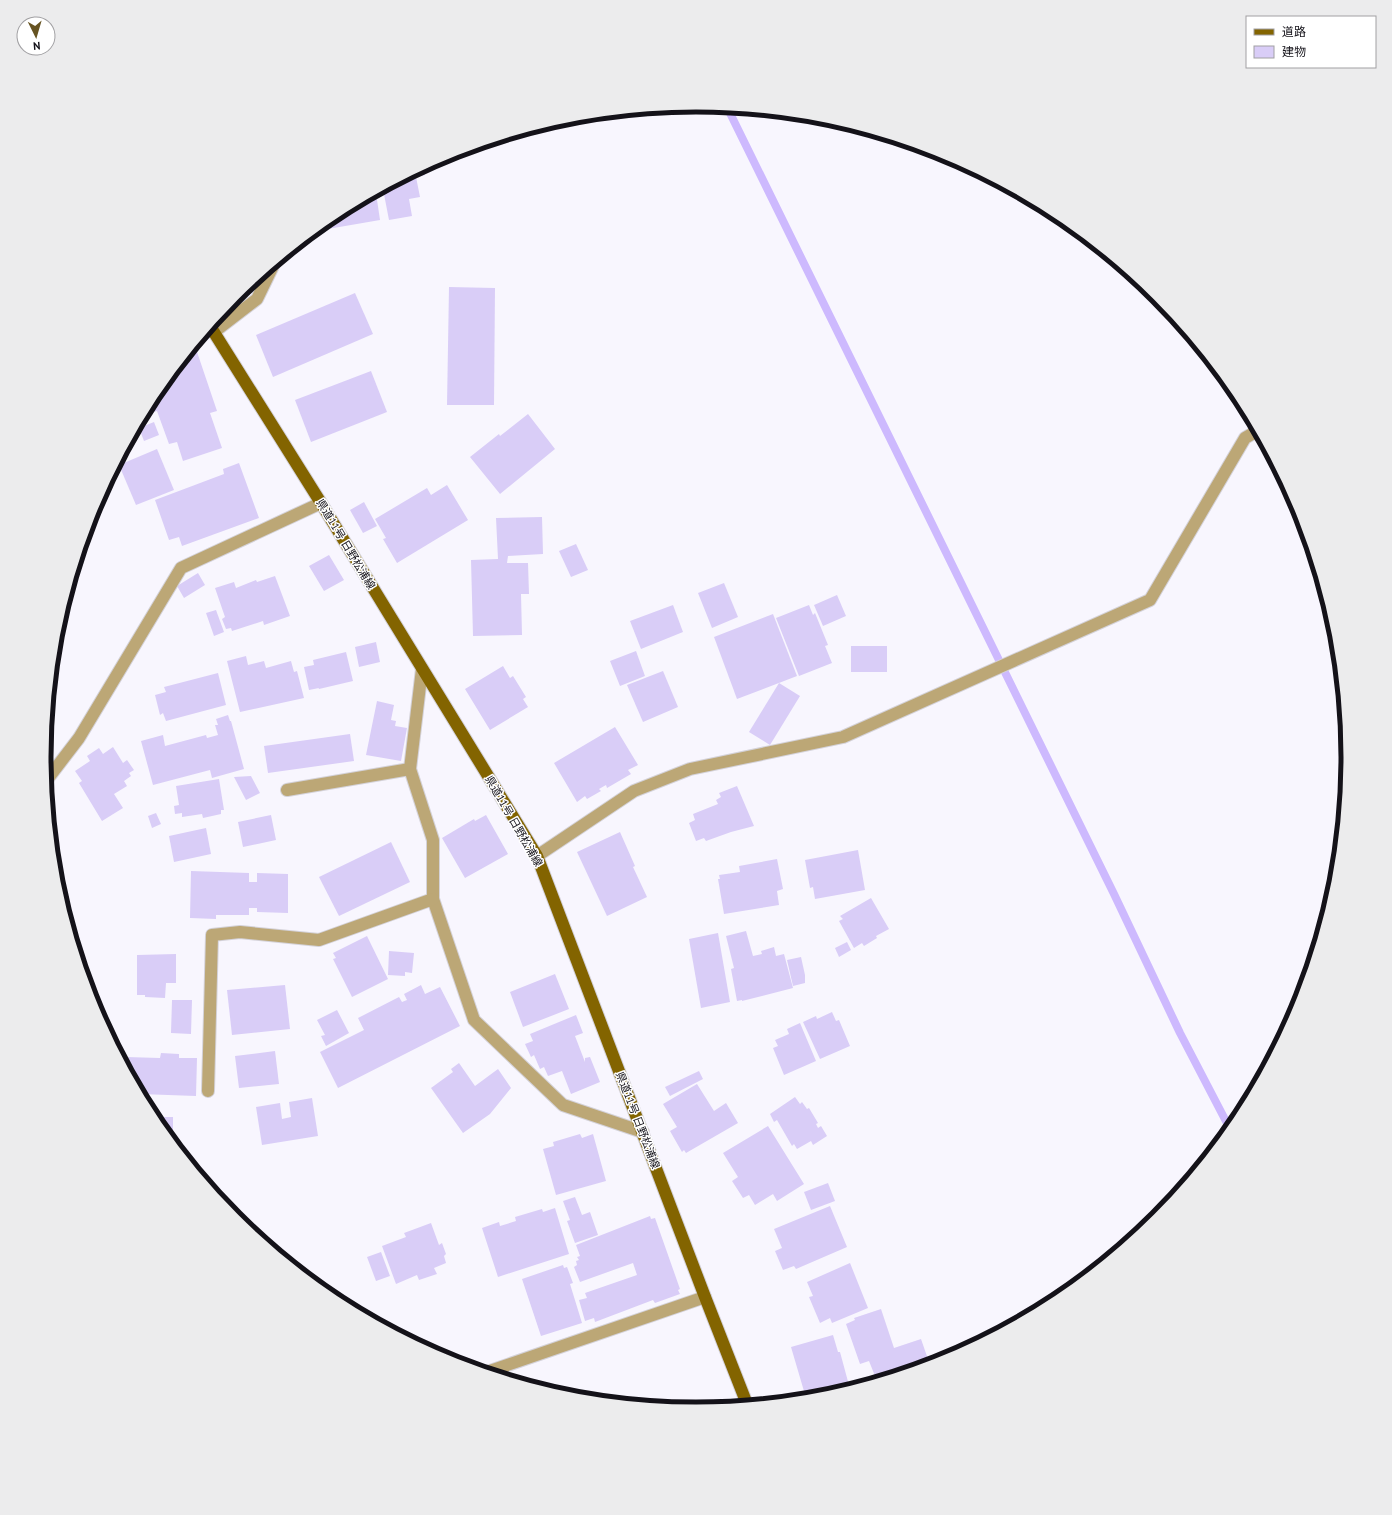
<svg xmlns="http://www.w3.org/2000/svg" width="1392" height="1515" viewBox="0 0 1392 1515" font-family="'PT Sans','Noto Sans JP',sans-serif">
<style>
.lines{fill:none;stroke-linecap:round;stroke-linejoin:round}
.stream{stroke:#cdb9fe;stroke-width:8}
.building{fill:#d9cdf7}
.minor-casing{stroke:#d4d2d9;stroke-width:14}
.major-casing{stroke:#d4d2d9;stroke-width:14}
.minor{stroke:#bca776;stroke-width:12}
.major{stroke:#836400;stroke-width:12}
.labels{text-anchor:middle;stroke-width:3;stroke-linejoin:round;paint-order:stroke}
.street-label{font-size:11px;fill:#141219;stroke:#fff}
.rim{fill:none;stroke:#141219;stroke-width:5}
</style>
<rect width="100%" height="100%" fill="#f8f6fe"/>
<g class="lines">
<polyline class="stream" points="728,109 1114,894 1180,1033 1230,1129"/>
</g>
<g class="building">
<polygon points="423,168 425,175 416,177 420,197 409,199 412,216 389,220 383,189"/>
<polygon points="376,193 380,220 322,230 321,226 334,215"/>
<polygon points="449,287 495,288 494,405 447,405"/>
<polygon points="355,293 373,334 273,377 256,335"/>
<polygon points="195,346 217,411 210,413 222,448 183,461 177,442 169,444 157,411 143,415 154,395"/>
<polygon points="371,371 387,412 311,442 295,400"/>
<polygon points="528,414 555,449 500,494 470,457 499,434 500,436"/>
<polygon points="154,422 159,435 144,441 139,428"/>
<polygon points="157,449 174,490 136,505 119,465"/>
<polygon points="239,463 259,518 182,546 179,537 169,540 155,500 224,474 223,469"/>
<polygon points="447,485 468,520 397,563 383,539 386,538 375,519 427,488 431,495"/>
<polygon points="364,502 377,526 363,533 350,510"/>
<polygon points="542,517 543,554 508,556 507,563 528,563 529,594 521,594 522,635 473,636 471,560 498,559 496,518"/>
<polygon points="576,544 588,570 571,577 559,551"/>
<polygon points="329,555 344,580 324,591 309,566"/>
<polygon points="198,573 205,585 184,598 177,586"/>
<polygon points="275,576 290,616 264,625 263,621 232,631 231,628 226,629 222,619 225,617 215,588 234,582 236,588 256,580 257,582"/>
<polygon points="724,583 738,617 712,628 698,593"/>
<polygon points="837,595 846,616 823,626 814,605"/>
<polygon points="673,605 683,632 641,649 630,621"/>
<polygon points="809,605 813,615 815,613 828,645 825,646 832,663 799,676 776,618"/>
<polygon points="216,610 224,632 214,636 206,613"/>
<polygon points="62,612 63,625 58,625"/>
<polygon points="773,614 797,676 737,699 714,637"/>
<polygon points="376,642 380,662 359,667 355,647"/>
<polygon points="55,645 57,661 54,661 54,653"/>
<rect x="851" y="646" width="36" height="26"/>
<polygon points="636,651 645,676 620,686 610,661"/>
<polygon points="346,652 353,681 319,689 316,675 319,688 309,690 304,667 314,665 313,660"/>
<polygon points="246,656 248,665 264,661 266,668 291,661 294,672 297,671 304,698 240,712 227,661"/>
<polygon points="503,666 510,678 513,676 526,697 523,699 528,707 490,730 465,689"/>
<polygon points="663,671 678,707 643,722 627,685"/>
<polygon points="218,673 226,705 166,721 163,713 160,715 155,695 166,692 164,687"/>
<polygon points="779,683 800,696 770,745 749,732"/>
<polygon points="377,701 394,705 391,720 396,721 395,726 407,728 401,761 366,755"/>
<polygon points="228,715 230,721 231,721 244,769 212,778 210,770 153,785 141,741 163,735 165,746 206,735 207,738 218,735 215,725 218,725 216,719"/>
<polygon points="615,727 638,765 628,770 631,774 607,788 606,785 599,789 601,791 587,799 585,796 577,802 554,763"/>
<polygon points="350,734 354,761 268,773 264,746"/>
<polygon points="113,747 123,763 127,760 134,770 129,773 131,776 124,781 127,786 114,794 123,808 102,821 79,783 82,781 75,771 90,761 87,756 99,748 103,754"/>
<polygon points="251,776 260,793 246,800 234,777"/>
<polygon points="219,779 224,810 221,810 221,814 203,818 202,814 182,817 182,813 175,814 174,806 179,805 176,786"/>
<polygon points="737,786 754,826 731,832 706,841 704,838 696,841 689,823 695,820 693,814 718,804 716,800 721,797 719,793"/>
<polygon points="156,813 161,824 152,828 148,816"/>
<polygon points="271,815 276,840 243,847 238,822"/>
<polygon points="486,815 508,854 465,878 442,838 474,819 475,821"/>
<polygon points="206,828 211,854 174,862 169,836"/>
<polygon points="620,832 635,866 633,867 647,897 607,916 577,852"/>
<polygon points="391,842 410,882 339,916 319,877"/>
<polygon points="858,850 865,890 815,899 813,887 810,888 805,860"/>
<polygon points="777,859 783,889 777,891 779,905 724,914 718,879 720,879 719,875 740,872 739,866"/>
<polygon points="191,871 249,873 249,882 257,882 257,873 288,874 288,913 257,912 257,908 249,908 249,915 216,915 216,919 190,918"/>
<polygon points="871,898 889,929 876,936 877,938 864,946 862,943 854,948 839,921 843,919 840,916"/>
<polygon points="746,931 753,956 762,954 761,951 774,947 776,956 784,954 793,988 742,1001 742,1000 737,1001 731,969 734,968 726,936"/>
<polygon points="718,933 730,1002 701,1008 689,939"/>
<polygon points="367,936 388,979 352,997 333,959 336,958 333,953"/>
<polygon points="847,942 851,950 839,957 835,948"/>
<polygon points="389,951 414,953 412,973 405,972 405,976 388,975"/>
<polygon points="176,954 176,983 166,983 165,998 145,997 145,995 137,995 137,955"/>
<polygon points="801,957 805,975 805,983 793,986 787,960"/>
<polygon points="555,974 569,1009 523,1027 510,992"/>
<polygon points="285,985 290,1029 232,1035 227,990"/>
<polygon points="421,985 425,994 440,987 460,1026 338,1088 320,1052 364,1030 358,1018 399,997 402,1002 407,1000 404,994"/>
<polygon points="172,1000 192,1000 191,1034 171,1033"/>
<polygon points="337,1010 349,1033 326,1046 321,1036 325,1035 317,1020"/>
<polygon points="832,1012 836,1021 839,1020 850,1046 820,1059 803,1022 816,1016 817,1019"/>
<polygon points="576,1015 583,1033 575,1036 585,1062 585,1058 590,1057 600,1082 571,1094 562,1071 548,1076 544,1067 540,1069 534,1055 531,1057 525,1044 533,1041 530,1034"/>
<polygon points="800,1023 816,1061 784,1075 773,1048 778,1046 775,1040 789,1034 787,1029"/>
<polygon points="275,1051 279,1084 239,1088 235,1056"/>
<polygon points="161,1053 179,1054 179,1058 197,1058 196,1096 140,1094 123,1063 124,1060 126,1060 126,1057 160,1058"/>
<polygon points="459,1063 475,1086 498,1069 511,1088 490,1114 463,1133 431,1088 453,1072 451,1069"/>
<polygon points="699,1071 703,1079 670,1096 665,1087"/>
<polygon points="697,1084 714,1111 726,1103 738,1123 686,1153 684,1150 682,1152 670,1131 677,1127 663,1104"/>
<polygon points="795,1097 800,1104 802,1102 807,1109 809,1108 818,1123 816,1124 818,1128 821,1126 827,1136 813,1145 811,1141 797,1149 794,1144 792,1146 777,1120 774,1122 770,1114"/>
<polygon points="312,1098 318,1136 262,1145 256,1107 280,1103 282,1119 291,1117 289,1102"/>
<polygon points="153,1117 173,1117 173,1143 154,1120"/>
<polygon points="768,1126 804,1184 777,1201 773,1194 755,1205 749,1195 743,1198 732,1181 738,1177 723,1153"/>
<polygon points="580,1134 582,1138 593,1134 606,1181 556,1195 543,1149 554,1146 553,1142"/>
<polygon points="828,1183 835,1201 811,1210 804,1192"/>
<polygon points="575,1197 582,1215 590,1212 598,1235 575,1243 567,1221 570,1220 563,1201"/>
<polygon points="830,1206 847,1247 796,1269 794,1266 783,1270 775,1251 782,1248 774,1229"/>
<polygon points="555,1208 569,1254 498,1277 482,1228 499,1222 500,1226 516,1221 515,1217 542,1209 543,1212"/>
<polygon points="650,1216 651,1219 655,1218 680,1289 678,1290 680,1294 655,1303 653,1300 595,1322 594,1318 585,1321 579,1300 587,1298 585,1293 637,1275 633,1263 580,1282 574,1267 577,1265 576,1261 579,1260 577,1257 580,1256 576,1245"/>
<polygon points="431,1223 439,1245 442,1243 446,1254 444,1256 446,1263 434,1268 437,1274 419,1280 417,1275 396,1284 382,1246 406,1237 404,1233"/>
<polygon points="381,1252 390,1276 376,1281 367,1257"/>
<polygon points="850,1263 868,1308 832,1323 830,1318 820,1323 809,1297 813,1296 807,1282"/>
<polygon points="563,1265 564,1268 567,1267 573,1283 570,1284 582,1323 541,1336 522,1279"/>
<polygon points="881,1309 894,1348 921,1339 930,1365 877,1381 869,1361 860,1364 846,1324 855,1320 854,1318"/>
<polygon points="833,1335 838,1352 840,1352 850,1389 823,1397 817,1398 816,1395 806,1398 791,1347"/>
<polygon points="704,1401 706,1406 718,1401 721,1407 696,1409 684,1408"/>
</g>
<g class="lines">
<defs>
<g id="minor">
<polyline points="214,332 257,299 274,264"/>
<polyline points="422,669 410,769 433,840 433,899 474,1020 563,1105 643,1132"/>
<polyline points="46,781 79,738 181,568 321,503"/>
<polyline points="287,790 410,769"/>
<polyline points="537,856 634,791 690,769 843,737 1150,600 1245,438 1257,431"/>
<polyline points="208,1091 212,935 240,932 319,940 433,899"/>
<polyline points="487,1372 705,1297"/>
</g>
<polyline id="major" points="210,326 321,503 537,856 705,1297 747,1404"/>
</defs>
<use href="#minor" class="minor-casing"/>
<use href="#major" class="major-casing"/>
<use href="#minor" class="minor"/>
<use href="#major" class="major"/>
</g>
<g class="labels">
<g class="street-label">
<text transform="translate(346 544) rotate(59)" y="4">県道11号 日野松浦線</text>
<text transform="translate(514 821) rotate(60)" y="4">県道11号 日野松浦線</text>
<text transform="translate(638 1120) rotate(69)" y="4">県道11号 日野松浦線</text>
</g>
</g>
<path d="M0 0H1392V1515H0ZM51 757a645 645 0 1 1 1290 0a645 645 0 1 1-1290 0Z" fill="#ececed" fill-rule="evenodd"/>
<path class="rim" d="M51 757a645 645 0 1 1 1290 0a645 645 0 1 1-1290 0Z"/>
<rect x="1246" y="16" width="130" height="52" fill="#ffffff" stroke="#a1a0a3"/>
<rect x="1254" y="29" width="20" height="6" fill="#836400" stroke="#a1a0a3"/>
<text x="1282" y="36" font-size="12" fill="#141219">道路</text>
<rect x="1254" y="46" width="20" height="12" fill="#d9cdf7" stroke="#a1a0a3"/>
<text x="1282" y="56" font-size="12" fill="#141219">建物</text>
<g transform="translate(36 36) rotate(175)"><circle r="19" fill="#ffffff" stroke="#a1a0a3"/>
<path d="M0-3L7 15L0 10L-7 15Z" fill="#665321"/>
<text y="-6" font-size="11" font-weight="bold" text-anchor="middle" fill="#141219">N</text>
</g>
</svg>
